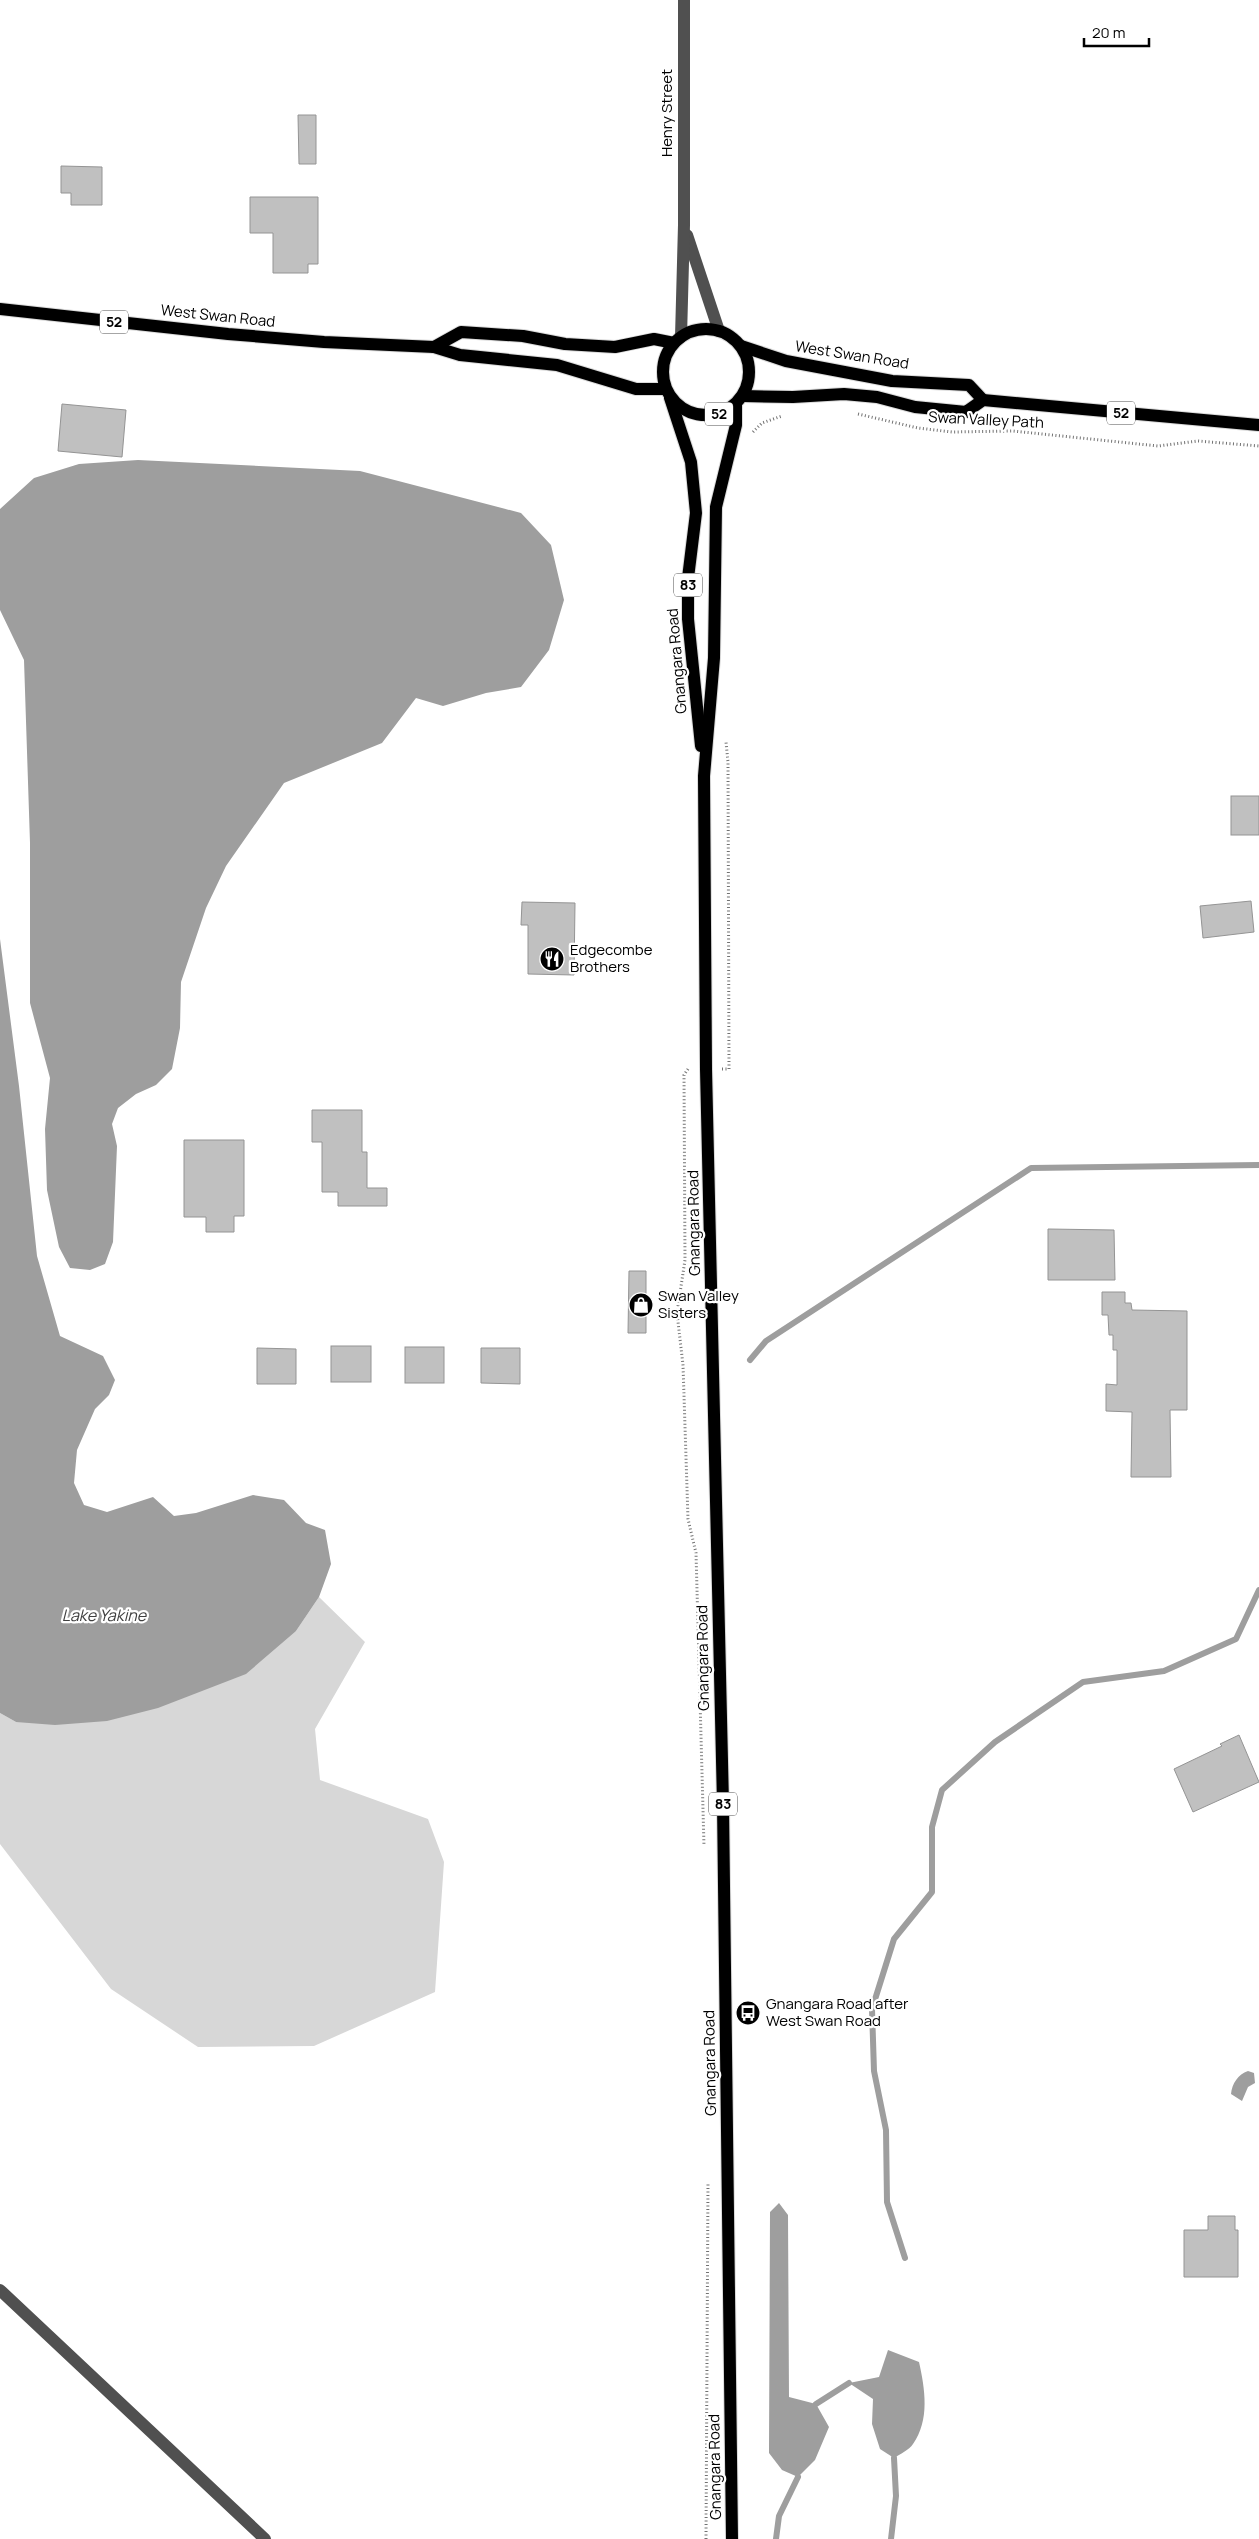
<svg xmlns="http://www.w3.org/2000/svg" width="1259" height="2539" viewBox="0 0 1259 2539" font-family="Manrope,sans-serif">
<style>
.green{fill:#d7d7d7}
.water{fill:#9e9e9e}
.lines{fill:none;stroke-linecap:round;stroke-linejoin:round}
.stream{stroke:#9e9e9e;stroke-width:6}
.building{fill:#c0c0c0;stroke:#949494}
.major-casing{stroke:#dbdbdb;stroke-width:14}
.path{stroke:#727272;stroke-width:3;stroke-dasharray:1 2.5;stroke-linecap:butt}
.minor{stroke:#505050;stroke-width:12}
.major{stroke:#000;stroke-width:12}
.labels{text-anchor:middle;stroke-width:4.5;stroke-linejoin:round;paint-order:stroke}
.shield{fill:#fff;stroke:#4c4c4c;stroke-width:1}
.shield-label{font-size:14px;font-weight:bold;fill:#000}
.street-label{font-size:15px;fill:#000;stroke:#fff}
.poi-label{font-size:15px;fill:#000;stroke:#fff;text-anchor:start}
.water-label{font-size:16px;font-style:italic;fill:#3f3f3f;stroke:#fff}
</style>
<rect width="100%" height="100%" fill="#fff"/>
<polygon class="green" points="319,1597 365,1642 315,1729 320,1780 428,1819 444,1862 435,1992 314,2046 198,2047 111,1989 0,1844 0,1713 16,1722 296,1631"/>
<g class="water">
<polygon points="138,460 360,471 521,513 551,545 564,600 549,650 521,687 486,693 443,706 416,698 382,743 284,783 226,866 206,908 181,982 180,1028 172,1069 156,1085 136,1094 118,1108 112,1124 117,1146 113,1242 105,1264 90,1270 70,1268 59,1247 47,1190 45,1129 50,1078 30,1003 30,843 24,660 0,610 0,509 34,478 79,464"/>
<polygon points="0,939 19,1086 37,1256 60,1336 103,1356 115,1380 109,1395 95,1409 77,1450 74,1483 84,1505 107,1512 153,1497 174,1516 196,1513 253,1495 284,1500 306,1523 325,1530 331,1564 319,1597 296,1631 246,1674 158,1708 107,1721 55,1725 16,1722 0,1713"/>
<path d="M1248 2071 1254 2073 1255 2083 1248 2087 1242 2101 1231 2094C1232 2084 1238 2074 1248 2071Z"/>
<polygon points="779,2203 788,2215 789,2397 816,2404 829,2427 815,2460 798,2477 782,2470 769,2453 770,2212"/>
<path d="M888 2350 919 2362C925 2389 930 2420 913 2444 909 2450 900 2454 894 2458L880 2449 872 2424 873 2399 849 2383 879 2377Z"/>
</g>
<g class="lines">
<g class="stream">
<polyline points="750,1360 766,1341 1031,1168 1259,1165"/>
<polyline points="905,2258 887,2202 886,2130 874,2071 872,2009 894,1939 932,1892 932,1827 942,1790 995,1742 1083,1682 1164,1671 1236,1639 1259,1590"/>
<polyline points="816,2404 849,2383"/>
<polyline points="776,2539 779,2516 798,2477"/>
<polyline points="891,2539 896,2496 894,2458"/>
</g>
</g>
<g class="building">
<polygon points="298,115 316,115 316,164 299,164"/>
<polygon points="61,166 102,167 102,205 71,205 71,193 61,193"/>
<polygon points="250,197 318,197 318,264 308,264 308,273 273,273 273,233 250,233"/>
<polygon points="62,404 126,410 122,457 58,451"/>
<rect x="1231" y="796" width="28" height="39"/>
<polygon points="1251,901 1254,932 1203,938 1200,906"/>
<polygon points="522,902 575,903 574,975 528,974 528,925 521,925"/>
<polygon points="312,1110 362,1110 362,1152 367,1152 367,1188 387,1188 387,1206 338,1206 338,1192 322,1192 322,1142 312,1142"/>
<polygon points="184,1140 244,1140 244,1216 234,1216 234,1232 206,1232 206,1217 184,1217"/>
<polygon points="1048,1229 1114,1230 1115,1280 1048,1280"/>
<polygon points="629,1271 646,1271 646,1333 628,1333"/>
<polygon points="1102,1292 1125,1292 1125,1303 1131,1303 1132,1310 1187,1311 1187,1410 1170,1410 1171,1477 1131,1477 1132,1412 1106,1411 1106,1384 1117,1385 1117,1350 1113,1350 1113,1335 1109,1335 1108,1315 1102,1315"/>
<rect x="331" y="1346" width="40" height="36"/>
<rect x="405" y="1347" width="39" height="36"/>
<polygon points="257,1348 296,1349 296,1384 257,1384"/>
<polygon points="481,1348 520,1348 520,1384 481,1383"/>
<polygon points="1239,1735 1259,1782 1193,1812 1174,1769 1222,1746 1220,1744"/>
<polygon points="1208,2216 1235,2216 1235,2230 1238,2230 1238,2277 1184,2277 1184,2230 1208,2230"/>
</g>
<g class="lines">
<defs>
<g id="major">
<polyline points="0,309 228,334 324,342 434,347 460,355 557,365 636,389 665,389"/>
<circle cx="706" cy="372" r="43"/>
<polyline points="741,346 786,361 892,381 969,385 983,400"/>
<polyline points="434,347 461,332 523,336 565,344 615,347 654,339 674,343"/>
<polyline points="743,396 793,397 844,394 877,397 915,407 966,412 983,400 1259,425"/>
<polyline points="670,398 691,462 696,513 688,578 688,619 701,746"/>
<polyline points="732,2539 723,1804 706,1069 704,776 714,658 716,507 736,425 736,404"/>
</g>
</defs>
<use href="#major" class="major-casing"/>
<g class="path">
<polyline points="858,414 918,428 952,432 1013,431 1158,446 1198,441 1259,446"/>
<polyline points="753,432 762,423 782,416"/>
<polyline points="688,1069 684,1075 685,1260 677,1313 683,1365 688,1519 696,1553 704,1846"/>
<polyline points="722,1069 729,1069 728,762 726,742"/>
<polyline points="706,2539 708,2182"/>
</g>
<g class="minor">
<polyline points="687,235 719,331"/>
<polyline points="681,337 684,225 684,0"/>
<polyline points="0,2290 265,2539"/>
</g>
<use href="#major" class="major"/>
</g>
<defs>
<symbol id="restaurant-disc" viewBox="-11 -11 22 22"><circle r="9.5" fill="#000" stroke="#fff"/><path d="M-5-6h1v4h1v-4h1v4h1v-4h1v5L-1.5 .5V6h-2V.5L-5-1ZM5-6V6H3V1.5H1.5Q1.5-4 5-6Z" fill="#fff"/></symbol>
<symbol id="shop-disc" viewBox="-11 -11 22 22"><circle r="9.5" fill="#000" stroke="#fff"/><path d="M-5-2.5h2.3a2.7 3.5 0 0 1 5.4 0H5L5.5 6h-11ZM-1.5-2.5h3a1.5 2.3 0 0 0-3 0Z" fill="#fff"/></symbol>
<symbol id="bus-disc" viewBox="-11 -11 22 22"><circle r="9.5" fill="#000" stroke="#fff"/><path d="M-5-6H5V4H4V6H2V4H-2V6H-4V4H-5ZM-3.5-4V0h7V-4ZM-3.5 1.2v1.5H-2V1.2ZM2 1.2v1.5H3.5V1.2Z" fill="#fff"/></symbol>
</defs>
<g fill-rule="evenodd">
<use href="#restaurant-disc" x="538" y="945" width="28" height="28"/>
<use href="#shop-disc" x="627" y="1291" width="28" height="28"/>
<use href="#bus-disc" x="734" y="1999" width="28" height="28"/>
</g>
<g class="labels">
<g class="shield">
<rect x="100" y="310.5" width="28" height="23" rx="4"/>
<rect x="1107" y="401.5" width="28" height="23" rx="4"/>
<rect x="705" y="402.5" width="28" height="23" rx="4"/>
<rect x="674" y="573.5" width="28" height="23" rx="4"/>
<rect x="709" y="1792.5" width="28" height="23" rx="4"/>
</g>
<g class="shield-label">
<text x="114" y="327">52</text>
<text x="1121" y="418">52</text>
<text x="719" y="419">52</text>
<text x="688" y="590">83</text>
<text x="723" y="1809">83</text>
</g>
<g class="street-label">
<text transform="translate(667 113) rotate(-90)" y="5">Henry Street</text>
<text transform="translate(218 316) rotate(6)" y="5">West Swan Road</text>
<text transform="translate(852 355) rotate(9)" y="5">West Swan Road</text>
<text transform="translate(986 420) rotate(3)" y="5">Swan Valley Path</text>
<text transform="translate(677 661) rotate(-95)" y="5">Gnangara Road</text>
<text transform="translate(694 1223) rotate(-91)" y="5">Gnangara Road</text>
<text transform="translate(703 1658) rotate(-91)" y="5">Gnangara Road</text>
<text transform="translate(710 2063) rotate(-91)" y="5">Gnangara Road</text>
<text transform="translate(715 2467) rotate(-91)" y="5">Gnangara Road</text>
</g>
<g class="poi-label">
<text x="570" y="955">Edgecombe<tspan x="570" dy="17">Brothers</tspan></text>
<text x="658" y="1301">Swan Valley<tspan x="658" dy="17">Sisters</tspan></text>
<text x="766" y="2009">Gnangara Road after<tspan x="766" dy="17">West Swan Road</tspan></text>
</g>
<g class="water-label">
<text x="104" y="1621">Lake Yakine</text>
</g>
</g>
<path d="M1084 38v8h65v-8" fill="none" stroke="#000000" stroke-width="2.5"/>
<text x="1092" y="38" font-size="15" fill="#000000" stroke="#ffffff" stroke-width="4" paint-order="stroke">20 m</text>
</svg>
